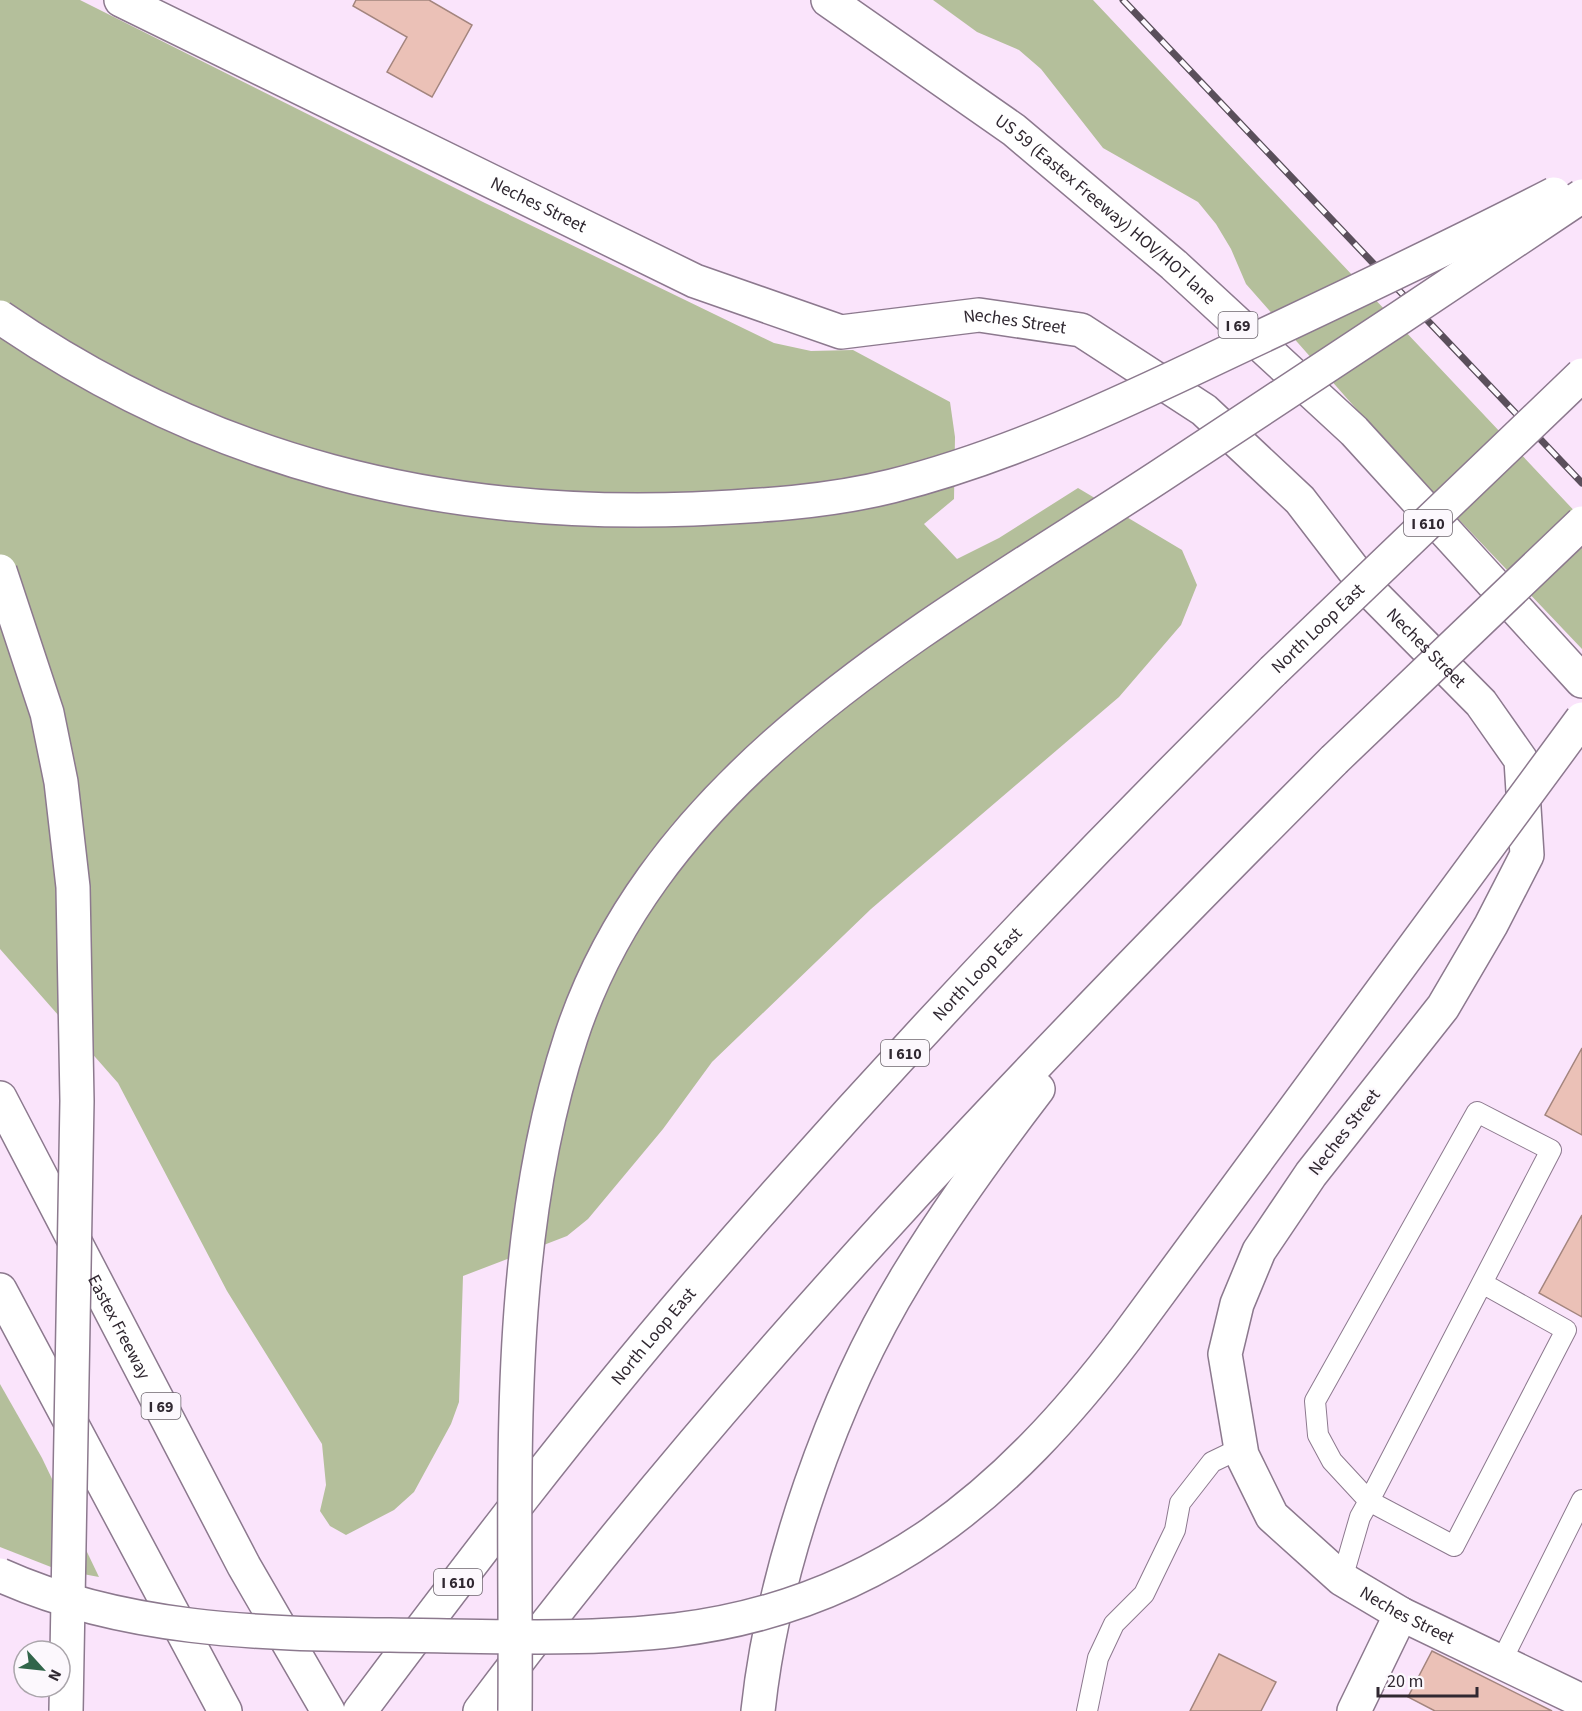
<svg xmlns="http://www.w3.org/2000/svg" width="1582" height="1711" viewBox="0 0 1582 1711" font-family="'Source Sans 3',sans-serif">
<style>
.forest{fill:#b4bf9b}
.building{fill:#ebc1b7;stroke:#a3857e;stroke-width:1.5}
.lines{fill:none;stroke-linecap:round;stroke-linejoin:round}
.lane-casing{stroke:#8c798e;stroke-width:22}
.street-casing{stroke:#8c798e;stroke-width:36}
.secondary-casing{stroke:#8c798e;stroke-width:36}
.highway-casing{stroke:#8c798e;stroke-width:36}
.lane{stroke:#fff;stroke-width:20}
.street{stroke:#fff;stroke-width:33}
.secondary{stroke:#fff;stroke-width:33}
.highway{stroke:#fff;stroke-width:33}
.rail-casing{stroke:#5a4f5b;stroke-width:7}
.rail{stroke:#fcf8fd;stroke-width:4.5;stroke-dasharray:14;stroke-linecap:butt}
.highway-bridge-casing{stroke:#8c798e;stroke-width:36;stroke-linecap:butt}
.highway-bridge{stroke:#fff;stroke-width:33}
.labels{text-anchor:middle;stroke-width:4.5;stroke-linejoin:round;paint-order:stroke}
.shield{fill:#fcf8fd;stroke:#6d666e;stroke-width:1.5}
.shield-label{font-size:16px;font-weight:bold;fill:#302831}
.street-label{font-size:18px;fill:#302831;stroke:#fcf8fd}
</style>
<rect width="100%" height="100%" fill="#fae4fb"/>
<g class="forest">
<polygon points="0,0 80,0 485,203 774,343 811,351 853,350 950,402 955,437 954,499 924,524 957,559 999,538 1078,488 1182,550 1197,585 1181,625 1119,697 871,909 712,1062 663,1129 588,1219 567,1236 463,1276 459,1402 451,1424 414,1492 394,1510 346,1535 330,1526 320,1511 326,1485 322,1444 227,1291 118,1083 0,949"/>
<polygon points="933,0 1093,0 1582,519 1582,649 1389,446 1246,284 1231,249 1216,224 1198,202 1103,148 1041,69 1019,50 977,32"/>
<polygon points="0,1384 42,1458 99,1577 56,1569 0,1547"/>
</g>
<g class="building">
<polygon points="356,0 429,0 472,25 432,97 387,72 407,37 353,6"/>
<polygon points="1582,1048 1582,1135 1545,1115"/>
<polygon points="1582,1215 1582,1317 1539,1293"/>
<polygon points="1432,1651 1552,1711 1435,1711 1408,1697"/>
<polygon points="1219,1654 1276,1682 1261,1711 1190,1711"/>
</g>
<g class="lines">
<defs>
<g id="lane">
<polyline points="1342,1579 1360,1517 1369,1501 1551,1150 1477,1112 1315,1401 1318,1435 1332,1461 1369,1501 1454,1546 1566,1330 1482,1283"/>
<polyline points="1501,1662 1582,1500"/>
<polyline points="1087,1711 1098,1658 1114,1624 1144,1594 1175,1530 1180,1503 1212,1462 1241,1448"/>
</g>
<polyline id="street" points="1354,1711 1401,1614"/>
<g id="secondary">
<path id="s1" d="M121 0 695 281 841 332 979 315 1081 330 1204 410 1300 500 1369 590 1481 703 1521 760 1527 855 1491 925 1443 1007 1311 1174 1259 1251 1237 1304 1225 1354 1242 1455 1272 1516 1342 1579 1401 1614 1582 1701"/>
</g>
<g id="highway">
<path id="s2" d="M828 0 1014 130 1174 265 1354 431 1582 681"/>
<path id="s3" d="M0 1098 244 1566 328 1711"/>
<polyline points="0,1290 225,1711"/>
<path id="s4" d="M360 1711C467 1568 576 1425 692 1290 877 1076 1072 869 1273 671"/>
<path d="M480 1711C735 1370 1034 1061 1334 760"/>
<path d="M758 1711C773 1569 833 1397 908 1275 947 1211 992 1149 1038 1089"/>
</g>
</defs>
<use href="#lane" class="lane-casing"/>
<use href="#street" class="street-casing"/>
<use href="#secondary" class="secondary-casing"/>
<use href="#highway" class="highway-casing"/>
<use href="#lane" class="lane"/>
<use href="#street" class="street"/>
<use href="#secondary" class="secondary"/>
<use href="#highway" class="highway"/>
<defs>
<polyline id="rail" points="1123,0 1582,483"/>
</defs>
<use href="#rail" class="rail-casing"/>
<use href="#rail" class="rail"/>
<defs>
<g id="highway-bridge">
<path d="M0 317C211 462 439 519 693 509 759 506 828 502 892 486 1007 457 1117 405 1224 354 1335 302 1445 250 1554 194"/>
<polyline points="0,571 47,713 61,782 73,887 77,1101 66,1711"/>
<path id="s5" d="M1273 671 1582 375"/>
<polyline points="1334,760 1582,523"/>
<path d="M0 1575C122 1630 258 1634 390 1635 485 1636 582 1641 676 1630 878 1605 1007 1495 1126 1338L1582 719"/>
<path d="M515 1711C517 1490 501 1249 571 1037 659 768 938 622 1160 476 1301 384 1442 290 1582 196"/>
</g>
</defs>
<use href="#highway-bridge" class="highway-bridge-casing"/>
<use href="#highway-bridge" class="highway-bridge"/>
</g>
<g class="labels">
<g class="shield">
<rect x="1218.5" y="312" width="39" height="26" rx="4.5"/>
<rect x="1404" y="510" width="48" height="26" rx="4.5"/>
<rect x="881" y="1040" width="48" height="26" rx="4.5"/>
<rect x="141.5" y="1393" width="39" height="26" rx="4.5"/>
<rect x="434" y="1569" width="48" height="26" rx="4.5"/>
</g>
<g class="shield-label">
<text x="1238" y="331">I 69</text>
<text x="1428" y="529">I 610</text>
<text x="905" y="1059">I 610</text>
<text x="161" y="1412">I 69</text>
<text x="458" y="1588">I 610</text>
</g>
<g class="street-label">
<text dy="6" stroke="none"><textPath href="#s1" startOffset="465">Neches Street</textPath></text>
<text dy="6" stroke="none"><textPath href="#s2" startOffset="348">US 59 (Eastex Freeway) HOV/HOT lane</textPath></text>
<text dy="6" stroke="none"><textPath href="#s1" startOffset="969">Neches Street</textPath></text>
<text dy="6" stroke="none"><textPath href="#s5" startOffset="62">North Loop East</textPath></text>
<text dy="6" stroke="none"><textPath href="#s1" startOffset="1509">Neches Street</textPath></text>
<text dy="6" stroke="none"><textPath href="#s4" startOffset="962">North Loop East</textPath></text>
<text transform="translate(1344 1132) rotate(-52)" y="6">Neches Street</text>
<text dy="6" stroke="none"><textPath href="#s3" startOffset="258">Eastex Freeway</textPath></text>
<text dy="6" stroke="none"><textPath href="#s4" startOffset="476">North Loop East</textPath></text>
<text dy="6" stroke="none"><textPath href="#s1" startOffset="2679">Neches Street</textPath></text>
</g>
</g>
<g transform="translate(42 1669) rotate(117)"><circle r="28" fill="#fcf8fd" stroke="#aaa5ab" stroke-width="1.5"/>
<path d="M0-4.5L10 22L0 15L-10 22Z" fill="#31654a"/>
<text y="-9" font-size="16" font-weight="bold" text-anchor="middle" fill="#302831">N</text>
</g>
<path d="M1378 1687v9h99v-9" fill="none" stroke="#302831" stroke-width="3"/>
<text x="1387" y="1687" font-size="18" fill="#302831" stroke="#fcf8fd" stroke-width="4.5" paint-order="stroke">20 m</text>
</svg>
